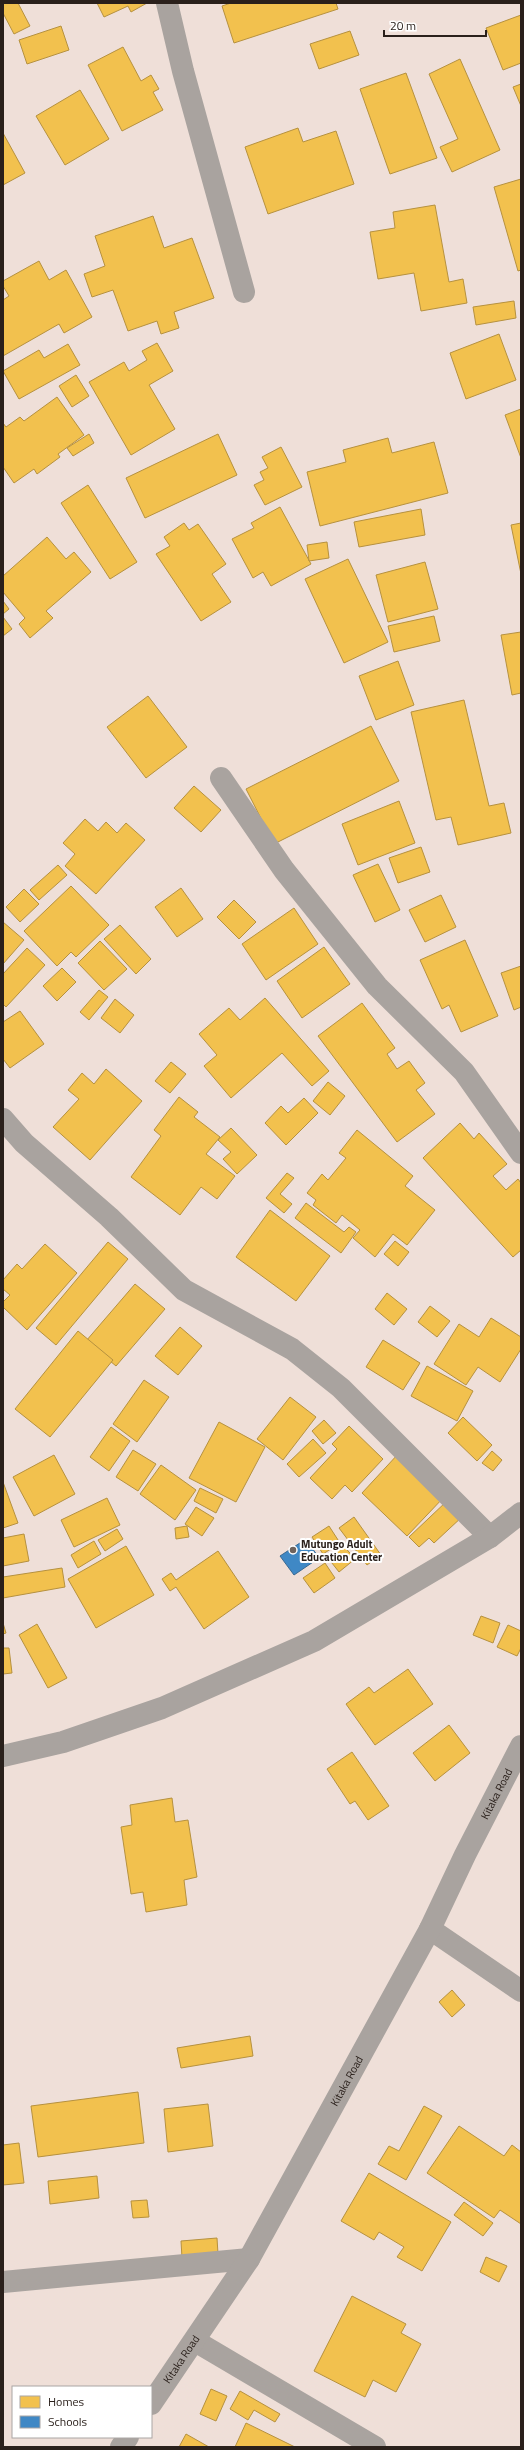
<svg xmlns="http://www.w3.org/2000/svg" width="524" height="2450" viewBox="0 0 524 2450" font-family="'Titillium Web',sans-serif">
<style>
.homes{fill:#f2c14e;stroke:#b6913f}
.schools{fill:#3f88c5;stroke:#396992}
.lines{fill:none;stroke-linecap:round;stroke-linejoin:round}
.minor{stroke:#a9a39f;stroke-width:22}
.poi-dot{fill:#6f635d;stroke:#fff;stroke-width:1.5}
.labels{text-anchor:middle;stroke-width:4;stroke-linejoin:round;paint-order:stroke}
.poi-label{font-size:11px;font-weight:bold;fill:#2a201b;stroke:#fff;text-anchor:start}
.street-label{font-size:11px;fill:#2a201b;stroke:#fff}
</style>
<rect width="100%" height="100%" fill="#efdfd8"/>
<g class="homes">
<polygon points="3,3 18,3 30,26 14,34 3,13"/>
<polygon points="97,3 147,3 131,12 128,6 104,17"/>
<polygon points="231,3 336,3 338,9 234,43 222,6"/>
<polygon points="521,15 521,63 503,70 486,28"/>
<polygon points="61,26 69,50 27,64 19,40"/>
<polygon points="350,31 359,55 319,69 310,44"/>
<polygon points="123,47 141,81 151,75 159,89 153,92 163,110 122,131 88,65"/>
<polygon points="460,59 500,150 452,172 440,147 458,139 429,74"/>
<polygon points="406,73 437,158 390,174 360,89"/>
<polygon points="521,84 521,106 513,87"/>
<polygon points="80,90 109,139 65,165 36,116"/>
<polygon points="298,128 303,142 336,131 354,184 268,214 245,147"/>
<polygon points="3,133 25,173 3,185"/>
<polygon points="521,179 521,270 518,271 494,187"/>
<polygon points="435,205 449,282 463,279 467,303 421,311 414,273 378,279 370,232 395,228 393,212"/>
<polygon points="153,216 164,248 192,238 214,298 174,312 179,328 161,334 157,321 128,331 113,290 92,297 84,274 105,266 95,236"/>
<polygon points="39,261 49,280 66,270 92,317 64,333 59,324 3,356 3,300 9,296 3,286 3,281"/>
<polygon points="514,301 516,318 476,325 473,307"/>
<polygon points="499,334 516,380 466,399 450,353"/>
<polygon points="157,343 173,371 149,385 175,429 131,455 89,382 124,362 129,371 147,360 142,351"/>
<polygon points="68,344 80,365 19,399 3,371 39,350 44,358"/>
<polygon points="76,375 89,396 72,407 59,386"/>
<polygon points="57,397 84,435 58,454 60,457 37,474 34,469 14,483 3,467 3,423 6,427 20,417 24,421"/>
<polygon points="521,409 521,458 505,415"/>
<polygon points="89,434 94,443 73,456 67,448"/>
<polygon points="218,434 237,475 145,518 126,478"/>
<polygon points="388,438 392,453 434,442 448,493 320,526 307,472 346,462 343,450"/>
<polygon points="281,447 302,487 265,505 254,485 264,480 260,472 268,468 262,457"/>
<polygon points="88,485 137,562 110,579 61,503"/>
<polygon points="280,507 311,564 271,586 263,572 253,578 232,539 254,528 251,523"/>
<polygon points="421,509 425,535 359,547 354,522"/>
<polygon points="184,523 189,530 198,524 226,564 212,574 231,602 201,621 156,554 170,546 164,537"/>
<polygon points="521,523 521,574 511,525"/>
<polygon points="47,537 66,559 74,552 91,572 46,611 53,618 30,638 19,624 25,618 3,592 3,576"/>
<polygon points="327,542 329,558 309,561 307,545"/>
<polygon points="348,559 388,642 344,663 305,579"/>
<polygon points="425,562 438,609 388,622 376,575"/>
<polygon points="3,601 9,609 3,614"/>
<polygon points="434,616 440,641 394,652 388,626"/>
<polygon points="3,617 12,629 3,636"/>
<polygon points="521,632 521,693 512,695 501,635"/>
<polygon points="398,661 414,705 376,720 359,676"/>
<polygon points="148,696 187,747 146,778 107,727"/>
<polygon points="464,700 489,806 504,803 511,833 458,845 451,817 436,820 411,712"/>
<polygon points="371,726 399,781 274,844 246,789"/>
<polygon points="194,786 221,810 201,832 174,808"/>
<polygon points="399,801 415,843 358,865 342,824"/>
<polygon points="85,819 98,831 106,822 117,833 126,823 145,840 96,894 65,866 75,854 63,843"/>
<polygon points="421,847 430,872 398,883 389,858"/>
<polygon points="378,864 400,910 375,922 353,875"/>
<polygon points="58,865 67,875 39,900 30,890"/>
<polygon points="71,886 109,925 76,957 71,952 57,966 24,931"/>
<polygon points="181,888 203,919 177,937 155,907"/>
<polygon points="24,889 39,904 20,922 6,907"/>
<polygon points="441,895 456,927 425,942 409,910"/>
<polygon points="234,900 256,922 239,939 217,917"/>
<polygon points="294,908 318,944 266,980 242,944"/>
<polygon points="3,922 24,940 3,964"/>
<polygon points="120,925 151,959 136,974 104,939"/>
<polygon points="465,940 498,1016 461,1032 449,1005 442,1009 420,960"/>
<polygon points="100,941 127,969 104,990 78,963"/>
<polygon points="324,947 350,984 302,1018 277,981"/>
<polygon points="27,948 45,965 6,1007 3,1004 3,974"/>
<polygon points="521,966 521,1007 514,1010 501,973"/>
<polygon points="62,968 76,982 57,1001 43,986"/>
<polygon points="99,990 108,997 89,1020 80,1012"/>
<polygon points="265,998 329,1071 312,1086 282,1053 231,1098 204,1066 217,1055 199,1034 229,1008 240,1020"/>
<polygon points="115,999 134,1015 120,1033 101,1018"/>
<polygon points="362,1003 395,1048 387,1054 397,1069 409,1061 425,1083 416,1090 435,1114 397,1142 318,1036"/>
<polygon points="20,1011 44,1044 10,1068 3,1059 3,1022"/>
<polygon points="171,1062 186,1074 170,1093 155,1081"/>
<polygon points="106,1069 142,1101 90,1160 53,1127 79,1099 68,1090 82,1073 94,1084"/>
<polygon points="328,1082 345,1096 330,1115 313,1101"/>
<polygon points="179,1097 198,1112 194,1117 220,1137 206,1154 235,1176 217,1199 201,1187 180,1215 131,1177 161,1136 154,1130"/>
<polygon points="304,1098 318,1113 286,1145 265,1123 281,1106 288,1113"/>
<polygon points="460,1123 474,1139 479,1133 507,1164 493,1176 506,1190 518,1179 521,1183 521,1250 513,1257 423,1158"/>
<polygon points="231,1128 257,1155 237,1174 223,1159 231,1152 218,1140"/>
<polygon points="357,1130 413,1176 405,1186 435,1210 407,1245 393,1234 375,1257 353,1238 360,1230 342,1215 336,1223 313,1205 316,1200 307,1193 322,1174 328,1180 346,1158 339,1153"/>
<polygon points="287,1173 294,1178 280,1194 292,1204 284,1213 266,1198"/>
<polygon points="306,1203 344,1232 349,1227 356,1232 341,1253 295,1218"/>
<polygon points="270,1210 330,1256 296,1301 236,1257"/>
<polygon points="395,1241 409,1252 398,1266 384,1254"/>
<polygon points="108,1242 128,1259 56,1345 36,1328"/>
<polygon points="45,1244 77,1273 27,1330 3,1307 3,1302 10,1295 3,1289 3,1280 17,1264 22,1269"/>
<polygon points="135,1284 165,1309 116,1366 86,1341"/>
<polygon points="387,1293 407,1309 394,1325 375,1309"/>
<polygon points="430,1306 450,1321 437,1337 418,1322"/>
<polygon points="491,1318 521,1337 521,1349 500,1382 478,1367 466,1385 434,1364 459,1324 479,1337"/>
<polygon points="180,1327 202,1346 178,1375 155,1356"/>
<polygon points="78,1331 113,1360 50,1437 15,1409"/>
<polygon points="383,1340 420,1363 403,1390 366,1367"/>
<polygon points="427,1366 473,1391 457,1421 411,1396"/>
<polygon points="144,1380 169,1397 137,1442 113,1424"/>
<polygon points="290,1397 316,1417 283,1460 257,1439"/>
<polygon points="463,1417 492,1445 477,1461 448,1433"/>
<polygon points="324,1420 336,1433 323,1444 312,1431"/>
<polygon points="219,1422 265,1447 236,1502 189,1478"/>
<polygon points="349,1426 383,1459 352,1492 345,1485 332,1499 310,1478 337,1449 332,1444"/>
<polygon points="111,1427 130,1441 109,1471 90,1457"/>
<polygon points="313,1439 326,1453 299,1477 287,1464"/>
<polygon points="133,1450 156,1464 138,1491 116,1477"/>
<polygon points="492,1451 502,1460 493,1471 482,1463"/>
<polygon points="399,1453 445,1496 407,1536 362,1493"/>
<polygon points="54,1455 75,1494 34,1516 13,1477"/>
<polygon points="161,1465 196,1490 175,1520 140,1494"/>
<polygon points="3,1482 18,1523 3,1528"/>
<polygon points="200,1488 223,1499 216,1513 194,1501"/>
<polygon points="107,1498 120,1525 74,1547 61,1520"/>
<polygon points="448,1500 463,1516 434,1543 429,1538 419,1547 409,1537"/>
<polygon points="196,1507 214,1518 202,1536 185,1524"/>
<polygon points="354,1517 381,1555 367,1565 339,1528"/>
<polygon points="187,1526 189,1537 176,1539 175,1528"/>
<polygon points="329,1526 340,1543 323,1554 312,1537"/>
<polygon points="117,1529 123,1539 105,1551 98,1540"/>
<polygon points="24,1534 29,1561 3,1566 3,1538"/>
<polygon points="94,1541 101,1554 78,1568 71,1555"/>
<polygon points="343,1545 355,1559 339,1572 328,1558"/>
<polygon points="126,1546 154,1595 96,1628 68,1579"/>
<polygon points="218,1551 249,1597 204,1629 176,1587 170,1591 162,1579 171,1573 176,1580"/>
<polygon points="325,1563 335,1578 314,1593 303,1578"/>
<polygon points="62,1568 65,1587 3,1598 3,1577"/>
<polygon points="481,1616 500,1623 493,1643 473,1635"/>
<polygon points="3,1623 6,1633 3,1634"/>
<polygon points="37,1624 67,1678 48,1688 19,1635"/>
<polygon points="508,1625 521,1631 521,1648 517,1656 497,1647"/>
<polygon points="3,1648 9,1648 12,1673 3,1674"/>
<polygon points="408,1669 433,1704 375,1745 346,1704 369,1687 374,1693"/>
<polygon points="449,1725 470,1753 435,1781 413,1753"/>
<polygon points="352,1752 389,1806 368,1820 355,1801 350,1804 327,1769"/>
<polygon points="172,1798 175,1822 188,1820 197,1877 184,1880 187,1905 146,1912 143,1892 131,1894 121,1827 132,1825 130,1805"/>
<polygon points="452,1990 465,2005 452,2017 439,2002"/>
<polygon points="250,2036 253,2056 181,2068 177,2048"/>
<polygon points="138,2092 144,2143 38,2157 31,2106"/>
<polygon points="208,2104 213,2146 168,2152 164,2109"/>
<polygon points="424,2106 442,2116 406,2180 378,2164 389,2146 399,2151"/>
<polygon points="459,2126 504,2156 512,2145 521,2152 521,2224 500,2210 494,2218 427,2173"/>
<polygon points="19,2143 24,2183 3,2185 3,2145"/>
<polygon points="369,2173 451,2222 422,2271 397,2257 404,2247 379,2232 374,2240 341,2221"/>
<polygon points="97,2176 99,2198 50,2204 48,2181"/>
<polygon points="147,2200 149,2217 133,2218 131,2201"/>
<polygon points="464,2202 493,2223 483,2236 454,2215"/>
<polygon points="217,2238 218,2254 182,2258 181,2241"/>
<polygon points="486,2257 507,2266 499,2282 480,2272"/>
<polygon points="352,2296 406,2324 401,2333 421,2344 396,2392 373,2380 365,2397 314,2371"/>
<polygon points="211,2389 227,2396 216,2421 200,2414"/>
<polygon points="240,2391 280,2414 275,2422 254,2410 248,2420 230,2409"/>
<polygon points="246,2423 295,2447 235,2447"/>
<polygon points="186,2434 209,2447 179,2447"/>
</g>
<polygon class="schools" points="306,1539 319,1558 294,1575 280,1556"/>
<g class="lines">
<g class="minor">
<polyline points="167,3 183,71 244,292"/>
<polyline points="221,778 284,870 377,986 464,1072 521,1153"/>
<polyline points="3,1119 24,1143 109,1217 184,1290 292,1349 341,1388 490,1537"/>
<polyline points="3,1756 63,1742 162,1708 314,1641 490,1537 521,1513"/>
<polyline points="430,1929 521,1991"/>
<polyline points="3,2282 249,2259"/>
<polyline points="195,2341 375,2447"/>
<path id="s1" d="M151 2404 249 2259 430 1929 465 1855 521 1746"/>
<polyline points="121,2447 128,2437"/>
</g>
</g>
<circle class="poi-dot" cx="293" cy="1550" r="4"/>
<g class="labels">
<g class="poi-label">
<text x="301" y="1548">Mutungo Adult<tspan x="301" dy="13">Education Center</tspan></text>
</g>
<g class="street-label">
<text dy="4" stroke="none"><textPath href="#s1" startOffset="702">Kitaka Road</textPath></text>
<text dy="4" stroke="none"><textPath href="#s1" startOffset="378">Kitaka Road</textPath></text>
<text dy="4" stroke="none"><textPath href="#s1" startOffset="54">Kitaka Road</textPath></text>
</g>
</g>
<rect width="524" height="2450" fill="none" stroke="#2a201b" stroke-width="8"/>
<rect x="12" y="2386" width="140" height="52" fill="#ffffff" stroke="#aaa6a4"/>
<rect x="20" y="2396" width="20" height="12" fill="#f2c14e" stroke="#aaa6a4"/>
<text x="48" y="2406" font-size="12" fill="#2a201b">Homes</text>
<rect x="20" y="2416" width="20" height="12" fill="#3f88c5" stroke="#aaa6a4"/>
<text x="48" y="2426" font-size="12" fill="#2a201b">Schools</text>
<path d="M384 30v6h102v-6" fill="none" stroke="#2a201b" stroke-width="2"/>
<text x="390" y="30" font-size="12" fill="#2a201b" stroke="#ffffff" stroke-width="3" paint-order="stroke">20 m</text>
</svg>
